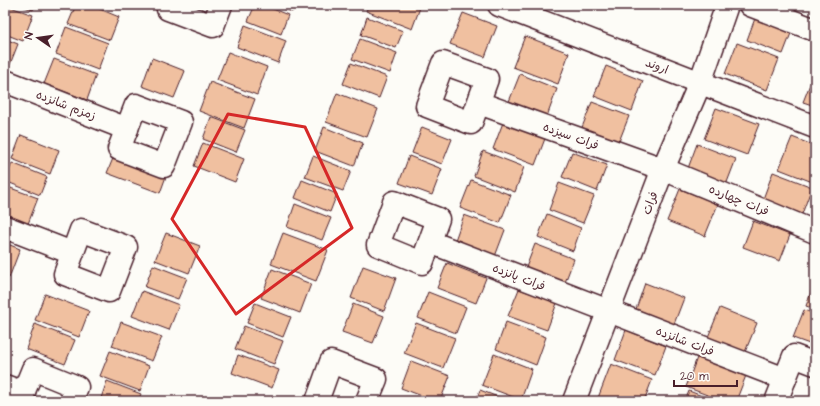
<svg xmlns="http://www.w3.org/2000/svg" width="820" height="406" viewBox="0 0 820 406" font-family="'Architects Daughter','Playpen Sans Arabic',sans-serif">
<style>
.building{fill:#f0c0a0;stroke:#4a1f2b}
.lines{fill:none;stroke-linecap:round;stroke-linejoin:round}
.minor-casing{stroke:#4a1f2b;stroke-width:25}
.tertiary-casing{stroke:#4a1f2b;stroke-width:25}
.minor{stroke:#fdfcf7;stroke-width:22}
.tertiary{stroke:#fdfcf7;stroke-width:22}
.marked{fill:none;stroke:#d62828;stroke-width:3;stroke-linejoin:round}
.labels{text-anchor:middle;stroke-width:4;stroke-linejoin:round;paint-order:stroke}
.street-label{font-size:12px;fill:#4a1f2b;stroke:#fdfcf7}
</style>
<rect width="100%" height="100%" fill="#fdfcf7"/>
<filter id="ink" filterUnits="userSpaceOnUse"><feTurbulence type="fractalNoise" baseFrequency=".025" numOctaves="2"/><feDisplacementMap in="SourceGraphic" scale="8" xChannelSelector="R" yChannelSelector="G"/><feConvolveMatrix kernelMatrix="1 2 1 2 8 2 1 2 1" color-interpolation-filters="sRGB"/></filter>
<g filter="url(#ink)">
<g class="building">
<polygon points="5,5 33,15 23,41 5,34"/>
<polygon points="19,5 35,5 33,10"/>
<polygon points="76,5 90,5 119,17 110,40 68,24"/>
<polygon points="255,5 263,5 288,15 281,34 248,21"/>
<polygon points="275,5 295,5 292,12"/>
<polygon points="369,5 421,5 412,29 366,11"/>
<polygon points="463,13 497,26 485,57 450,44"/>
<polygon points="757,13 793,28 783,54 747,40"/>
<polygon points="367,17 403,31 396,48 361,35"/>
<polygon points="245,25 286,41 278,63 237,47"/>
<polygon points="66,27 108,43 98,70 56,54"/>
<polygon points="525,36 569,53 558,84 513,67"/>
<polygon points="5,39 18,44 7,72 5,71"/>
<polygon points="360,39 397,53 390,73 352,59"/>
<polygon points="737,43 779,59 767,90 725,74"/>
<polygon points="228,52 267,67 257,95 217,80"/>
<polygon points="152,58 185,71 174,98 142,86"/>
<polygon points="54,59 96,75 87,100 44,84"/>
<polygon points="351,63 387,77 379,98 343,84"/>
<polygon points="606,66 643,81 632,111 594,96"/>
<polygon points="520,74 557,89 546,119 508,104"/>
<polygon points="814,74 815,74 815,106 803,102"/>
<polygon points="210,82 255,99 244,128 199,111"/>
<polygon points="337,93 378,109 367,137 326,122"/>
<polygon points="592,102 629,116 618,144 581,130"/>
<polygon points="716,108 759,124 747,155 704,139"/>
<polygon points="211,117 245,130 236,152 203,139"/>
<polygon points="504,120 546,136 535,165 493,149"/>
<polygon points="324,127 363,143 354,166 315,151"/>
<polygon points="422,127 452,139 442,164 412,153"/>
<polygon points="21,135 59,150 50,174 12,159"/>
<polygon points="792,137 815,146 815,183 779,169"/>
<polygon points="203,143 244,159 235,182 194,166"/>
<polygon points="697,144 736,159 726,185 687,171"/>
<polygon points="116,151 168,171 160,193 107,173"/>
<polygon points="483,151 524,167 515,192 474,176"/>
<polygon points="572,152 607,165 597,191 562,177"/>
<polygon points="313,156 351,171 343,191 305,177"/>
<polygon points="409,156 442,169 432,195 399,183"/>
<polygon points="12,163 47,177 40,195 5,181"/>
<polygon points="773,172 812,187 802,214 763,199"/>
<polygon points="302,180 337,194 330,212 295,198"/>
<polygon points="471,180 511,195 500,223 460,208"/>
<polygon points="559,183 594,196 583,223 549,210"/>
<polygon points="5,186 38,198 26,229 5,221"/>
<polygon points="680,189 718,204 705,236 667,221"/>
<polygon points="295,204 331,218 322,240 287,227"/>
<polygon points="547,214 581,228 573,251 538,237"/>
<polygon points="464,215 505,230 494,259 454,243"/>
<polygon points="753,221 790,235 780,261 743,247"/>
<polygon points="166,233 200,246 189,273 155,260"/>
<polygon points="283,233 328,250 316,281 271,264"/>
<polygon points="5,243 20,249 9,278 5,276"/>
<polygon points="535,244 574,259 564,285 525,270"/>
<polygon points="447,263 486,278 476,303 437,288"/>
<polygon points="153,265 187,278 178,299 145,287"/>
<polygon points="363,266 396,278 384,311 351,298"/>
<polygon points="272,269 311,284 300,313 261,298"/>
<polygon points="815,281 815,309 806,306"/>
<polygon points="645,283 684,298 674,324 636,309"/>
<polygon points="519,289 557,303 547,330 508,316"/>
<polygon points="142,291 179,305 169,330 132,316"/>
<polygon points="428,292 466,307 456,333 418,318"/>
<polygon points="45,294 89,311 79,337 35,320"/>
<polygon points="255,303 291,317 283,337 247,323"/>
<polygon points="353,304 384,316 373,343 342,332"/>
<polygon points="720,308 757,323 745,352 708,337"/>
<polygon points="804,310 815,314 815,346 793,338"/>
<polygon points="121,322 162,337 152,361 112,346"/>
<polygon points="506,322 546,337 536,365 496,349"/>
<polygon points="416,323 455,338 443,368 404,353"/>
<polygon points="35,324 75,340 65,364 26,349"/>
<polygon points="244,326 283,341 274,364 235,349"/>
<polygon points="626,330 666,346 655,375 615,360"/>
<polygon points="110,351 149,366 140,391 100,376"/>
<polygon points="494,354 532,369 521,400 482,385"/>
<polygon points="238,355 279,370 272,388 232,373"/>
<polygon points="698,355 747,373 736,401 723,401 686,387"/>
<polygon points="411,361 450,376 440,401 435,401 401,388"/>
<polygon points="611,364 652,380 644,401 606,401 598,398"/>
<polygon points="107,381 141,394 138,401 100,401"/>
<polygon points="480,390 508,401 476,401"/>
<polygon points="689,391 715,401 685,401"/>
</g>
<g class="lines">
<defs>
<g id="minor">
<polyline points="170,5 168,9 213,26 221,5"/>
<polyline points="750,5 815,30"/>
<polygon points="443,63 487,79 471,123 427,106"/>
<polyline points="5,81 127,129"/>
<polyline points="479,103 663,169 815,232"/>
<polygon points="136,105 181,122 164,166 119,149"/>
<polygon points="394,202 438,219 422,263 378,245"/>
<polyline points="5,227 72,253"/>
<polygon points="81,230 126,247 109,291 65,274"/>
<polyline points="430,242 785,379"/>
<polyline points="5,386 24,393"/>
<polyline points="20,401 33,369 77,387 71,401"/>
<polyline points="317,401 331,362 376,379 367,401"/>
<polyline points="574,401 663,169 700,83 727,5"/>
<polyline points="781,401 777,399 794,356 815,364"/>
</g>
<polyline id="tertiary" points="499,5 815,127"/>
</defs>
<use href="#minor" class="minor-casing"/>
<use href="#tertiary" class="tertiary-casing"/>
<use href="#minor" class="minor"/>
<use href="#tertiary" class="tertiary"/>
</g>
</g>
<path class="marked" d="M228 114 305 127 352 228 236 314 172 219Z"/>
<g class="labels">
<g class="street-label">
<text transform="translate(657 66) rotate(21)" y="4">اروند</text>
<text transform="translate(66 105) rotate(21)" y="4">زمزم شانزده</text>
<text transform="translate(571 136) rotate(20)" y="4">فرات سیزده</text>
<text transform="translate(739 200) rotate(22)" y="4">فرات چهارده</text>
<text transform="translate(650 203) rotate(-69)" y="4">فرات</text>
<text transform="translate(519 277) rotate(21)" y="4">فرات پانزده</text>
<text transform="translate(685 341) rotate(21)" y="4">فرات شانزده</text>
</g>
</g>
<rect width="820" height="406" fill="none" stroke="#fdfcf7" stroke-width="20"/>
<rect x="10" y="10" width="800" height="386" fill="none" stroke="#4a1f2b" stroke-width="1.5" filter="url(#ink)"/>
<g transform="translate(38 38) rotate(283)" stroke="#fdfcf7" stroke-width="3" paint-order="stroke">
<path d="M0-3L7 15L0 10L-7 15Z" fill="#4a1f2b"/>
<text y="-6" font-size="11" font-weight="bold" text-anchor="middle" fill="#4a1f2b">N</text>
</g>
<path d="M674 380v6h63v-6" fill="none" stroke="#4a1f2b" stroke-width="2"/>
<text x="680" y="380" font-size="12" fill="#4a1f2b" stroke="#fdfcf7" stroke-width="3" paint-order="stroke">20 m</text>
</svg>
